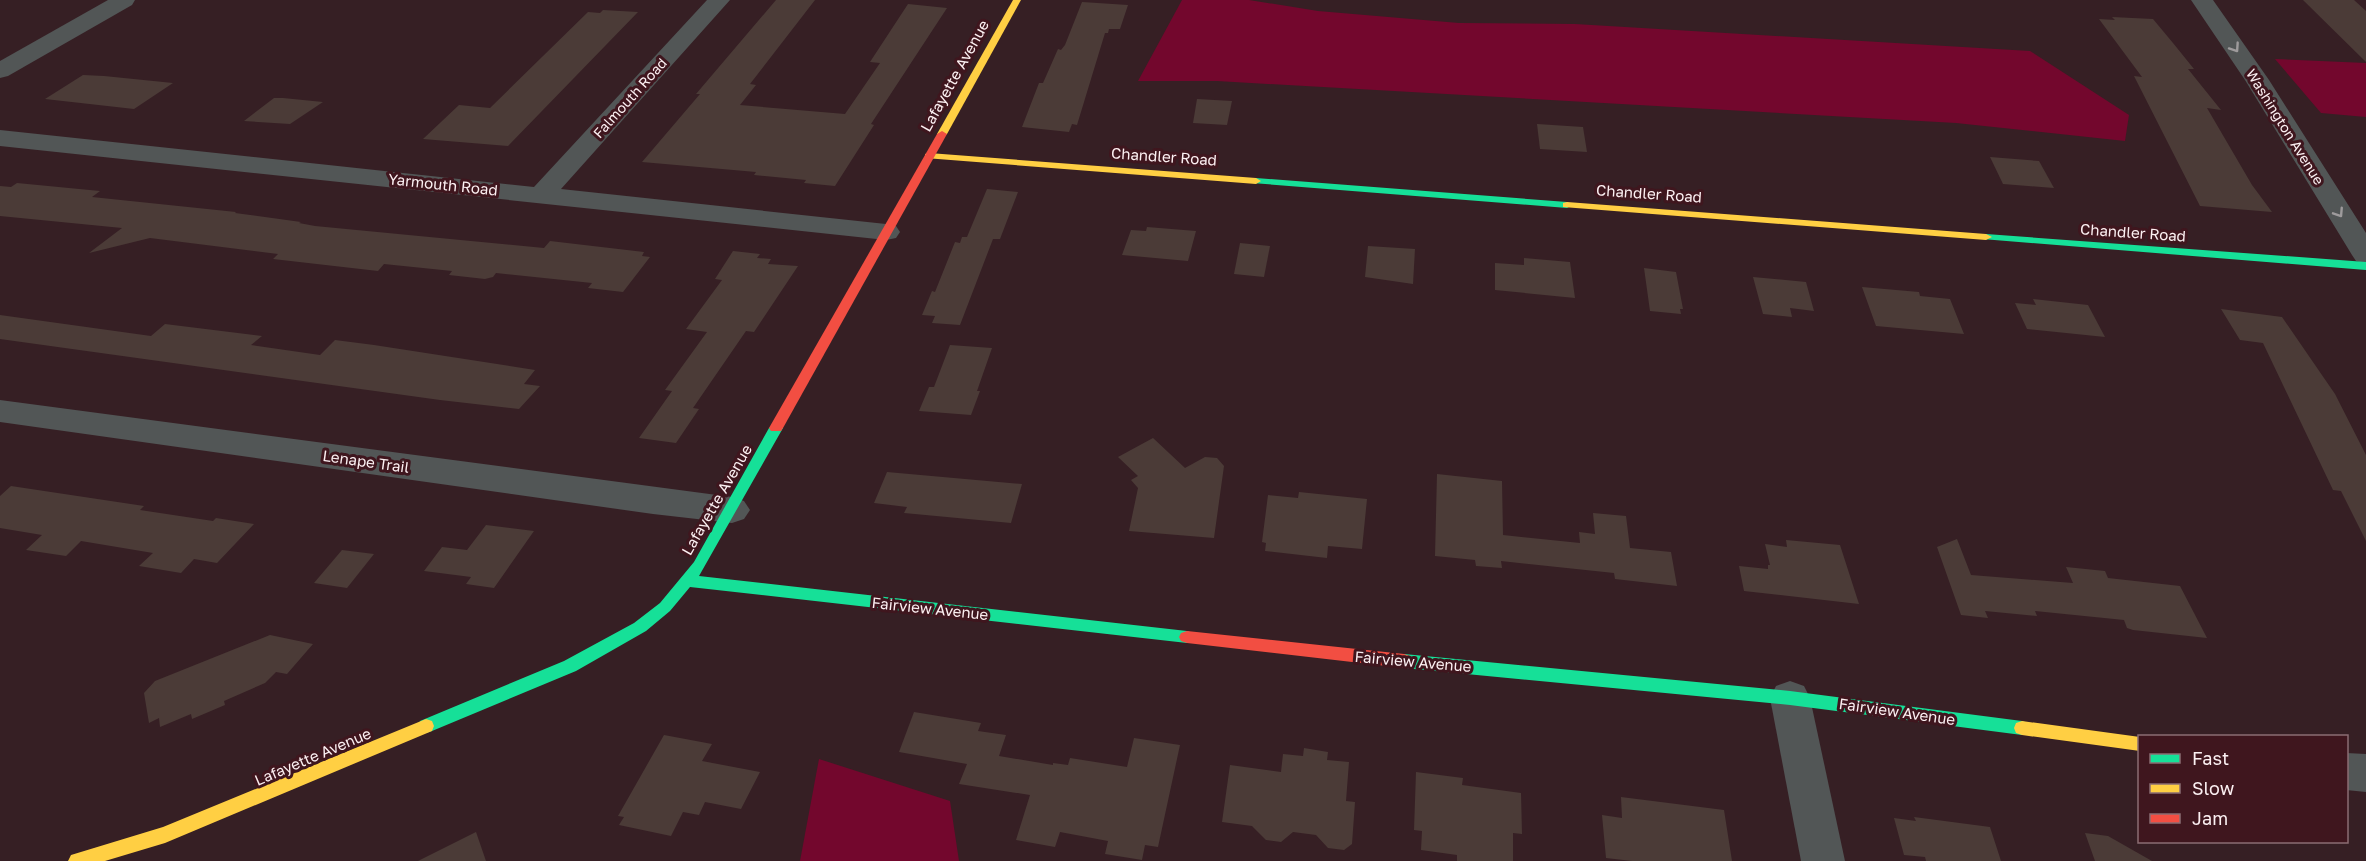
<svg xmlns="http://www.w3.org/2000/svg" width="2366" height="861" viewBox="0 0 2366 861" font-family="'Golos Text',sans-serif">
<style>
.green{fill:#73072d}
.building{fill:#4b3b37}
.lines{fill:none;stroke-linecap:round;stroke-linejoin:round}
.street{fill:#525656;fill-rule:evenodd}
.fast{fill:#16e098;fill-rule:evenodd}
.slow{fill:#ffcf43;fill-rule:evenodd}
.jam{fill:#f24e42;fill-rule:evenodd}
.oneway{stroke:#9e9b9c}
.labels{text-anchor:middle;stroke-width:6;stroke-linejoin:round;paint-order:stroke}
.far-street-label{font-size:14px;fill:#fcf0f2;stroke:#3f161e}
.street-label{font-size:15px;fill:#fcf0f2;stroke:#3f161e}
</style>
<rect width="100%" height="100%" fill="#361f24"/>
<g class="green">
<polygon points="1182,0 1249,0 1318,11 1459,23 1575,24 2030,51 2129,115 2125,141 1956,123 1217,81 1138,81"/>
<polygon points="2275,59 2366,63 2366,117 2321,113"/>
<polygon points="819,759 950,801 959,861 800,861"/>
</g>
<g class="building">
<polygon points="776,0 815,0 750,84 756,85 740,105 845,114 880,63 870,62 908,4 947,8 871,124 874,125 835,186 804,183 806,180 754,175 756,172 642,162 700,94 696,94"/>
<polygon points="2303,0 2354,0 2366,11 2366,62"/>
<polygon points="1082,2 1128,5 1120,29 1109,29 1108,33 1105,33 1077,125 1072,124 1069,132 1022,127 1039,83 1043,83 1058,49 1061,50 1065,45"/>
<polygon points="603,10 638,12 508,146 423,139 459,105 490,108 588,12 600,13"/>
<polygon points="2112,17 2153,19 2173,43 2194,69 2188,69 2221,110 2207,108 2252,185 2272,212 2200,206 2134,76 2142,77 2099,19 2115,20"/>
<polygon points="83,75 104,76 173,83 134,109 45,99"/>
<polygon points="274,98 283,98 323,102 290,124 244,121"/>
<polygon points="1197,99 1232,101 1227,125 1193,123"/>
<polygon points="1537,124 1583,127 1587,152 1540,149"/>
<polygon points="1990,157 2039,161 2054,188 2003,184"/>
<polygon points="17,183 100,191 92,197 236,212 235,213 301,222 299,223 315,226 544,248 550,241 644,252 642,256 650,257 623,292 588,288 592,283 496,273 493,277 485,279 449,275 452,271 384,264 378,271 273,259 278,254 150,238 89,253 122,228 0,216 0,186 11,187"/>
<polygon points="987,189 1018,192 1000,239 993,239 960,325 932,323 935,316 922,315 932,291 935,292 955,242 960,243 962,237 967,237"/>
<polygon points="1147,227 1196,231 1188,261 1122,255 1131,230 1146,231"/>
<polygon points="1240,243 1270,246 1264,277 1234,274"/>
<polygon points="1368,246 1415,249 1413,284 1365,277"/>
<polygon points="733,251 760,254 757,258 771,259 768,264 798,266 754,332 746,331 693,408 699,409 676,443 639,438 672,391 665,390 707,332 686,329 722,280 715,279"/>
<polygon points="1524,258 1570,262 1575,298 1495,290 1495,263 1524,265"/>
<polygon points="1644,268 1676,272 1683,309 1680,309 1681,314 1650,311"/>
<polygon points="1753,277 1806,282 1814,311 1790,308 1792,317 1763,314"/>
<polygon points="1862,287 1919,292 1920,296 1950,299 1964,334 1876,326"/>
<polygon points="2033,299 2088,305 2105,337 2027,329 2015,303 2036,305"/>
<polygon points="2221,309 2282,317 2335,394 2366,455 2366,541 2341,491 2333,490 2263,343 2240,340"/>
<polygon points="0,315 151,336 165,324 262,336 251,345 320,355 335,340 374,345 535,370 524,384 540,386 519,409 440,400 0,339"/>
<polygon points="950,345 992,348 977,391 980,391 971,415 919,411 929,387 934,387"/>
<polygon points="1153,438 1185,468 1205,457 1217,458 1224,466 1214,538 1129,531 1138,488 1131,480 1138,476 1118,457"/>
<polygon points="887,472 1022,484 1011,523 904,513 907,507 874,503"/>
<polygon points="1437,474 1502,481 1503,535 1580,543 1579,532 1595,534 1593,513 1626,516 1630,548 1671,552 1677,586 1615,579 1614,573 1501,561 1502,568 1476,566 1475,560 1435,556"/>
<polygon points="11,486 144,506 140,510 213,521 216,518 254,524 217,563 194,559 181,573 139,566 153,553 81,541 66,556 26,550 42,535 0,528 0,496"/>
<polygon points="1299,492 1367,499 1362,549 1328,546 1327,558 1265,551 1266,543 1262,542 1268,495 1298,498"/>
<polygon points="486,525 534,531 494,588 466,584 471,577 424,571 442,547 467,550"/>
<polygon points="1957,539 1971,575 2073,583 2066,567 2105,571 2108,578 2180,586 2207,638 2133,630 2127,628 2124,620 2035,611 2037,616 1985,611 1988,618 1961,615 1937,547"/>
<polygon points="1786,540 1840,545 1859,604 1744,591 1739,566 1768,569 1768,565 1770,565 1765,544 1787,547"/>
<polygon points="342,550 374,554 347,588 314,583"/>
<polygon points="270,635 313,644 287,674 276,672 265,683 224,701 225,705 192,719 191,714 160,727 159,718 149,723 144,693 155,681"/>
<polygon points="914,712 981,723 978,731 1006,735 999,756 1053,765 1053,763 1068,765 1070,758 1127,767 1134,738 1180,745 1158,847 1145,845 1142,860 1105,854 1108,841 1060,832 1055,847 1016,840 1030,795 959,784 967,764 899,752"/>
<polygon points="664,735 712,744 702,761 760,772 741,809 705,802 699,815 683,812 671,836 619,825 624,817 618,816"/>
<polygon points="1304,748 1328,752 1327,760 1349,762 1346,801 1355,802 1352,844 1344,850 1328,848 1316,835 1293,832 1281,842 1266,840 1252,826 1222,822 1230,765 1281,772 1283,754 1303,756"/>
<polygon points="1416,772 1463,778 1462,785 1521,793 1522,834 1513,833 1513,861 1457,861 1457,855 1421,850 1422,831 1414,830"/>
<polygon points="1621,797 1724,810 1732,861 1632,861 1606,858 1602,815 1622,818"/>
<polygon points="1914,817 1990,827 2001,861 1926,861 1925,857 1904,855 1894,818 1916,821"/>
<polygon points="476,832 486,861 418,861"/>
<polygon points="2085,833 2108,836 2152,861 2095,861"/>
</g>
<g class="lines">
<g class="street">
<polygon points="108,0 135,0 132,5 8,76 0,78 0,61"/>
<polygon points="707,0 730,0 561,189 886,224 896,226 900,232 896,238 886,240 0,146 0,130 534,187"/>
<polygon points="2191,0 2213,0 2269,80 2366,233 2366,264 2356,261 2352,255 2245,80"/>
<polygon points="0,400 732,497 744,501 750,510 744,519 732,523 653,514 0,422"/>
<polygon points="1790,681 1804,686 1810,698 1845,861 1801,861 1770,698 1776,686"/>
<polygon points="2346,753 2366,754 2366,792 2346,790"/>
</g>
<g class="fast">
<polygon points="1256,178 1567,202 1573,205 1567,208 1252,183 1251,181"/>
<polygon points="1986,234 2366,262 2366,270 1982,239 1982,235"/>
<polygon points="776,423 783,428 699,576 1187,631 1193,633 1195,637 1193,641 1187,643 690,587 670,611 646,631 576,671 432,731 426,733 420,731 418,726 420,721 564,661 634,623 660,603 694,562 769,428"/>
<polygon points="1404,654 1790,691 2022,721 2028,723 2030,728 2028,733 2022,735 1790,705 1404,668 1398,666 1396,661 1398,656"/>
</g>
<g class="slow">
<polygon points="1013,0 1021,0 947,134 942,137 938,136 937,134"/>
<polygon points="929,153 1256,178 1261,181 1256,184 925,158 925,154"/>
<polygon points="1567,202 1986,234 1992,237 1986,240 1563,207 1563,203"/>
<polygon points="426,719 432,721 434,726 432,731 165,843 105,861 68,861 71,855 163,827"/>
<polygon points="2022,721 2140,737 2140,751 2022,735 2016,733 2014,728 2016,723"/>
</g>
<g class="jam">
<polygon points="942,131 947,134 783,428 781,431 771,431 769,428 937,134"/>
<polygon points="1187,631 1404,654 1410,656 1412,661 1410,666 1404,668 1187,643 1181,641 1179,637 1181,633"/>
</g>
</g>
<defs><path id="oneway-chevron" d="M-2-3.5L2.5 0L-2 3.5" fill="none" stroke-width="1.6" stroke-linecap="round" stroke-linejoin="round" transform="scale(1.5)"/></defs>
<g class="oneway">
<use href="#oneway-chevron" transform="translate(2235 48) rotate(56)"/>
<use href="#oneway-chevron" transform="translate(2339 213) rotate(57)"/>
</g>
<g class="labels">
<g class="far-street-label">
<text transform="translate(630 98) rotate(-48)" y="5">Falmouth Road</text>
<text transform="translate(2285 127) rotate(58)" y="5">Washington Avenue</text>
</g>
<g class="street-label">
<text transform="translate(955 76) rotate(-61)" y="5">Lafayette Avenue</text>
<text transform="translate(1164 157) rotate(4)" y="5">Chandler Road</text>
<text transform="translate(443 185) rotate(6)" y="5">Yarmouth Road</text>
<text transform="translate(1649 194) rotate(4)" y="5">Chandler Road</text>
<text transform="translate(2133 233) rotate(4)" y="5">Chandler Road</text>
<text transform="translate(366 462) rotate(8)" y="5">Lenape Trail</text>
<text transform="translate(717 500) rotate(-60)" y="5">Lafayette Avenue</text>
<text transform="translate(930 609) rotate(6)" y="5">Fairview Avenue</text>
<text transform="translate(1413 662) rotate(5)" y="5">Fairview Avenue</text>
<text transform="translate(1897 712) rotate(8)" y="5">Fairview Avenue</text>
<text transform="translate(313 757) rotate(-23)" y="5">Lafayette Avenue</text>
</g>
</g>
<rect x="2138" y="735" width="210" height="108" fill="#3f161e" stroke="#8b6d73" stroke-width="1.5"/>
<rect x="2150" y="754" width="30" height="9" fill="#16e098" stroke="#8b6d73" stroke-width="1.5"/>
<text x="2192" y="765" font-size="18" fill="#fcf0f2">Fast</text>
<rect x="2150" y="784" width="30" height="9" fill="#ffcf43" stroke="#8b6d73" stroke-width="1.5"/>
<text x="2192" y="795" font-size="18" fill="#fcf0f2">Slow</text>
<rect x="2150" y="814" width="30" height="9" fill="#f24e42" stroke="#8b6d73" stroke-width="1.5"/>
<text x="2192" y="825" font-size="18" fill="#fcf0f2">Jam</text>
</svg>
